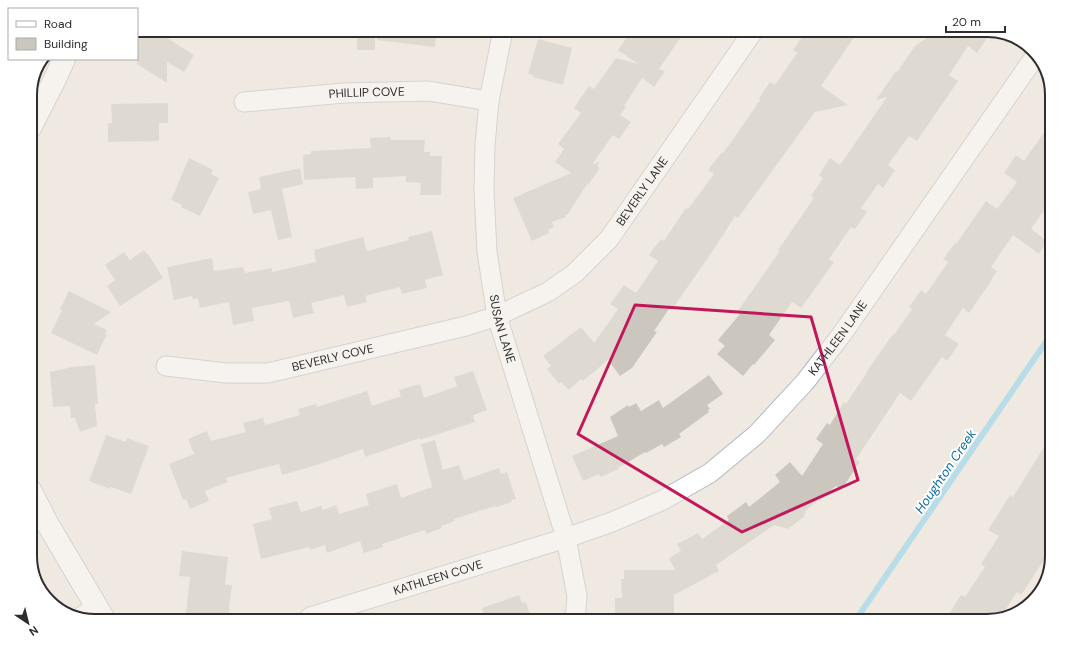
<svg xmlns="http://www.w3.org/2000/svg" width="1082" height="651" viewBox="0 0 1082 651" font-family="'DM Sans',sans-serif">
<style>
.lines{fill:none;stroke-linecap:round;stroke-linejoin:round}
.stream{stroke:#75cff0;stroke-width:6}
.building{fill:#cbc7bf}
.street-casing{stroke:#b4b7c1;stroke-width:21}
.secondary-casing{stroke:#b4b7c1;stroke-width:24}
.street{stroke:#fff;stroke-width:19}
.secondary{stroke:#fff;stroke-width:22}
.marked{fill:none;stroke:#c2185b;stroke-width:3;stroke-linejoin:round}
.labels{text-anchor:middle;stroke-width:4;stroke-linejoin:round;paint-order:stroke}
.street-label{font-size:12px;fill:#2e2e2e;stroke:#fff}
.water-label{font-size:13px;font-style:italic;fill:#0d6fa3;stroke:#fff}
.rim{fill:none;stroke:#2e2e2e;stroke-width:2}
</style>
<rect width="100%" height="100%" fill="#efe9e1"/>
<g class="lines">
<polyline class="stream" points="855,621 1052,333"/>
</g>
<g class="building">
<rect x="357" y="30" width="18" height="20"/>
<polygon points="377,30 437,30 435,47 377,40"/>
<polygon points="632,30 686,30 659,69 665,71 654,87 642,78 624,106 626,107 620,115 631,122 619,139 613,135 593,163 594,164 600,161 597,166 600,168 588,185 587,184 568,214 566,215 566,217 552,222 554,227 548,230 549,233 532,241 513,198 571,173 555,162 564,149 558,144 581,113 574,108 589,86 594,89 616,58 638,64 618,50"/>
<polygon points="807,30 859,30 821,86 848,105 815,112 738,218 735,216 716,246 673,308 671,306 654,331 657,332 632,368 620,376 608,360 583,381 581,379 569,390 561,382 559,384 547,369 551,366 543,356 581,327 594,343 618,309 610,304 624,285 636,293 658,261 649,255 661,239 664,241 686,208 688,209 714,174 708,170 722,152 723,153 734,138 760,100 759,99 770,82 775,85 797,53 793,50"/>
<polygon points="938,30 987,30 992,31 977,53 968,46 949,75 958,81 917,141 909,136 888,165 895,170 883,188 878,184 861,208 867,212 855,229 851,227 829,259 834,262 801,308 792,302 769,335 775,340 754,365 753,364 743,376 717,354 725,346 718,340 740,314 737,312 780,251 778,250 814,198 811,196 823,178 819,175 830,158 840,165 887,97 876,100 896,71 897,72 915,46"/>
<polygon points="156,31 194,55 184,72 167,62 167,83 137,64 137,42 143,32 152,38"/>
<polygon points="538,39 572,48 563,85 533,77 534,75 528,74"/>
<polygon points="168,103 168,123 159,123 159,141 108,142 108,123 112,123 111,104"/>
<polygon points="1052,121 1052,199 1031,229 1047,241 1039,254 1013,235 991,267 997,271 991,280 992,280 969,313 963,308 945,335 959,344 947,361 942,357 911,401 900,393 856,459 860,462 841,490 836,486 805,511 806,512 804,515 805,516 788,529 774,525 716,565 719,571 674,595 674,616 615,617 615,598 622,598 621,579 624,579 624,570 675,570 669,558 681,551 677,544 698,533 702,539 729,520 727,516 746,502 749,507 780,482 775,475 790,462 802,476 823,444 816,439 827,423 830,425 844,402 846,404 868,371 867,371 893,334 894,335 912,309 909,307 921,290 926,294 948,262 943,259 955,243 956,244 986,201 997,209 1017,182 1004,173 1016,155 1024,161"/>
<polygon points="391,137 391,140 425,140 424,152 430,152 430,156 442,156 441,195 420,195 421,183 406,182 406,176 373,178 373,188 356,189 355,177 304,180 303,155 311,154 311,151 371,148 370,138"/>
<polygon points="189,158 213,170 211,174 219,178 200,216 181,207 182,205 171,200"/>
<polygon points="300,168 303,184 282,189 292,237 278,240 271,210 253,214 248,192 261,189 259,177"/>
<polygon points="432,231 443,275 425,280 427,288 402,294 400,287 365,296 367,302 347,307 344,295 311,303 314,313 293,318 289,301 252,308 254,321 233,325 229,302 200,308 198,298 193,299 192,296 174,300 167,267 212,258 214,271 243,267 245,273 272,268 272,272 316,262 314,250 363,237 367,251 409,240 408,237"/>
<polygon points="144,250 147,254 148,254 163,278 120,306 107,286 115,280 105,265 124,252 130,260"/>
<polygon points="69,291 111,312 94,324 107,330 105,334 107,334 97,355 51,333 62,310 60,309"/>
<polygon points="95,365 98,404 95,404 97,426 80,432 75,418 71,418 70,406 53,407 50,372 72,367"/>
<polygon points="473,371 487,410 473,415 475,422 420,440 420,438 365,457 363,449 317,465 282,475 279,464 226,478 228,482 205,491 209,501 190,509 186,499 183,500 169,464 194,454 188,439 207,431 211,441 246,432 243,423 263,418 265,425 300,415 298,409 316,404 317,407 367,391 372,406 401,396 399,390 420,384 424,398 457,386 454,377"/>
<polygon points="709,375 723,394 707,405 710,409 708,410 709,412 679,434 681,437 664,447 662,444 646,453 645,452 618,468 619,469 600,477 599,474 583,481 572,456 618,436 610,417 628,405 629,407 636,403 641,411 659,400 663,408"/>
<polygon points="1052,434 1052,548 1021,595 1017,592 1000,618 988,621 945,621 961,595 965,597 985,567 981,564 999,536 988,530 1010,495 1013,497"/>
<polygon points="106,435 126,442 127,438 149,446 131,494 111,487 110,489 89,481"/>
<polygon points="435,440 443,470 459,465 464,480 499,468 501,474 507,472 516,499 511,500 512,502 496,507 495,506 454,519 455,521 441,526 442,528 426,534 425,530 382,544 383,547 364,553 360,541 327,553 325,545 310,550 309,547 261,559 253,524 272,519 269,508 297,501 301,512 321,506 323,510 336,505 339,514 369,505 366,494 397,484 401,498 432,487 421,444"/>
<polygon points="182,551 228,557 225,585 232,585 229,607 230,621 185,621 190,577 179,576"/>
<polygon points="519,595 522,603 526,602 532,621 486,621 482,608"/>
</g>
<g class="lines">
<defs>
<g id="street">
<path id="s1" d="M503 30 489 101 485 145 484 190 487 252 497 316 566 538 577 596 575 621"/>
<path id="s2" d="M244 102 344 93 428 91 489 101"/>
<path id="s3" d="M166 366 226 373H268L466 326 497 316 548 292 575 273 609 239 754 30"/>
<polyline points="81,617 96,608"/>
<path id="s4" d="M310 617 566 538 612 522 663 500 710 473 757 434 805 382 842 334 1036 55"/>
</g>
<g id="secondary">
<polyline points="30,128 55,79 64,59"/>
<polyline points="30,490 47,523 105,621"/>
</g>
</defs>
<use href="#street" class="street-casing"/>
<use href="#secondary" class="secondary-casing"/>
<use href="#street" class="street"/>
<use href="#secondary" class="secondary"/>
</g>
<path d="M0 0H1082V651H0ZM635 305 811 317 858 480 742 532 578 434Z" fill="#efe9e1" fill-opacity=".55" fill-rule="evenodd"/>
<path class="marked" d="M635 305 811 317 858 480 742 532 578 434Z"/>
<g class="labels">
<g class="street-label">
<text dy="4" stroke="none"><textPath href="#s2" startOffset="123">PHILLIP COVE</textPath></text>
<text dy="4" stroke="none"><textPath href="#s3" startOffset="534">BEVERLY LANE</textPath></text>
<text dy="4" stroke="none"><textPath href="#s1" startOffset="302">SUSAN LANE</textPath></text>
<text dy="4" stroke="none"><textPath href="#s4" startOffset="613">KATHLEEN LANE</textPath></text>
<text dy="4" stroke="none"><textPath href="#s3" startOffset="169">BEVERLY COVE</textPath></text>
<text dy="4" stroke="none"><textPath href="#s4" startOffset="134">KATHLEEN COVE</textPath></text>
</g>
<g class="water-label">
<text transform="translate(945 471) rotate(-56)" y="5">Houghton Creek</text>
</g>
</g>
<path d="M0 0H1082V651H0ZM95 37H987A58 58 0 0 1 1045 95V556A58 58 0 0 1 987 614H95A58 58 0 0 1 37 556V95A58 58 0 0 1 95 37Z" fill="#fff" fill-rule="evenodd"/>
<path class="rim" d="M95 37H987A58 58 0 0 1 1045 95V556A58 58 0 0 1 987 614H95A58 58 0 0 1 37 556V95A58 58 0 0 1 95 37Z"/>
<rect x="8" y="8" width="130" height="52" fill="#ffffff" stroke="#ababab"/>
<rect x="16" y="21" width="20" height="6" fill="#ffffff" stroke="#ababab"/>
<text x="44" y="28" font-size="12" fill="#2e2e2e">Road</text>
<rect x="16" y="38" width="20" height="12" fill="#cbc7bf" stroke="#ababab"/>
<text x="44" y="48" font-size="12" fill="#2e2e2e">Building</text>
<g transform="translate(28 623) rotate(145)" stroke="#ffffff" stroke-width="3" paint-order="stroke">
<path d="M0-3L7 15L0 10L-7 15Z" fill="#2e2e2e"/>
<text y="-6" font-size="11" font-weight="bold" text-anchor="middle" fill="#2e2e2e">N</text>
</g>
<path d="M946 26v6h59v-6" fill="none" stroke="#2e2e2e" stroke-width="2"/>
<text x="952" y="26" font-size="12" fill="#2e2e2e" stroke="#ffffff" stroke-width="3" paint-order="stroke">20 m</text>
</svg>
